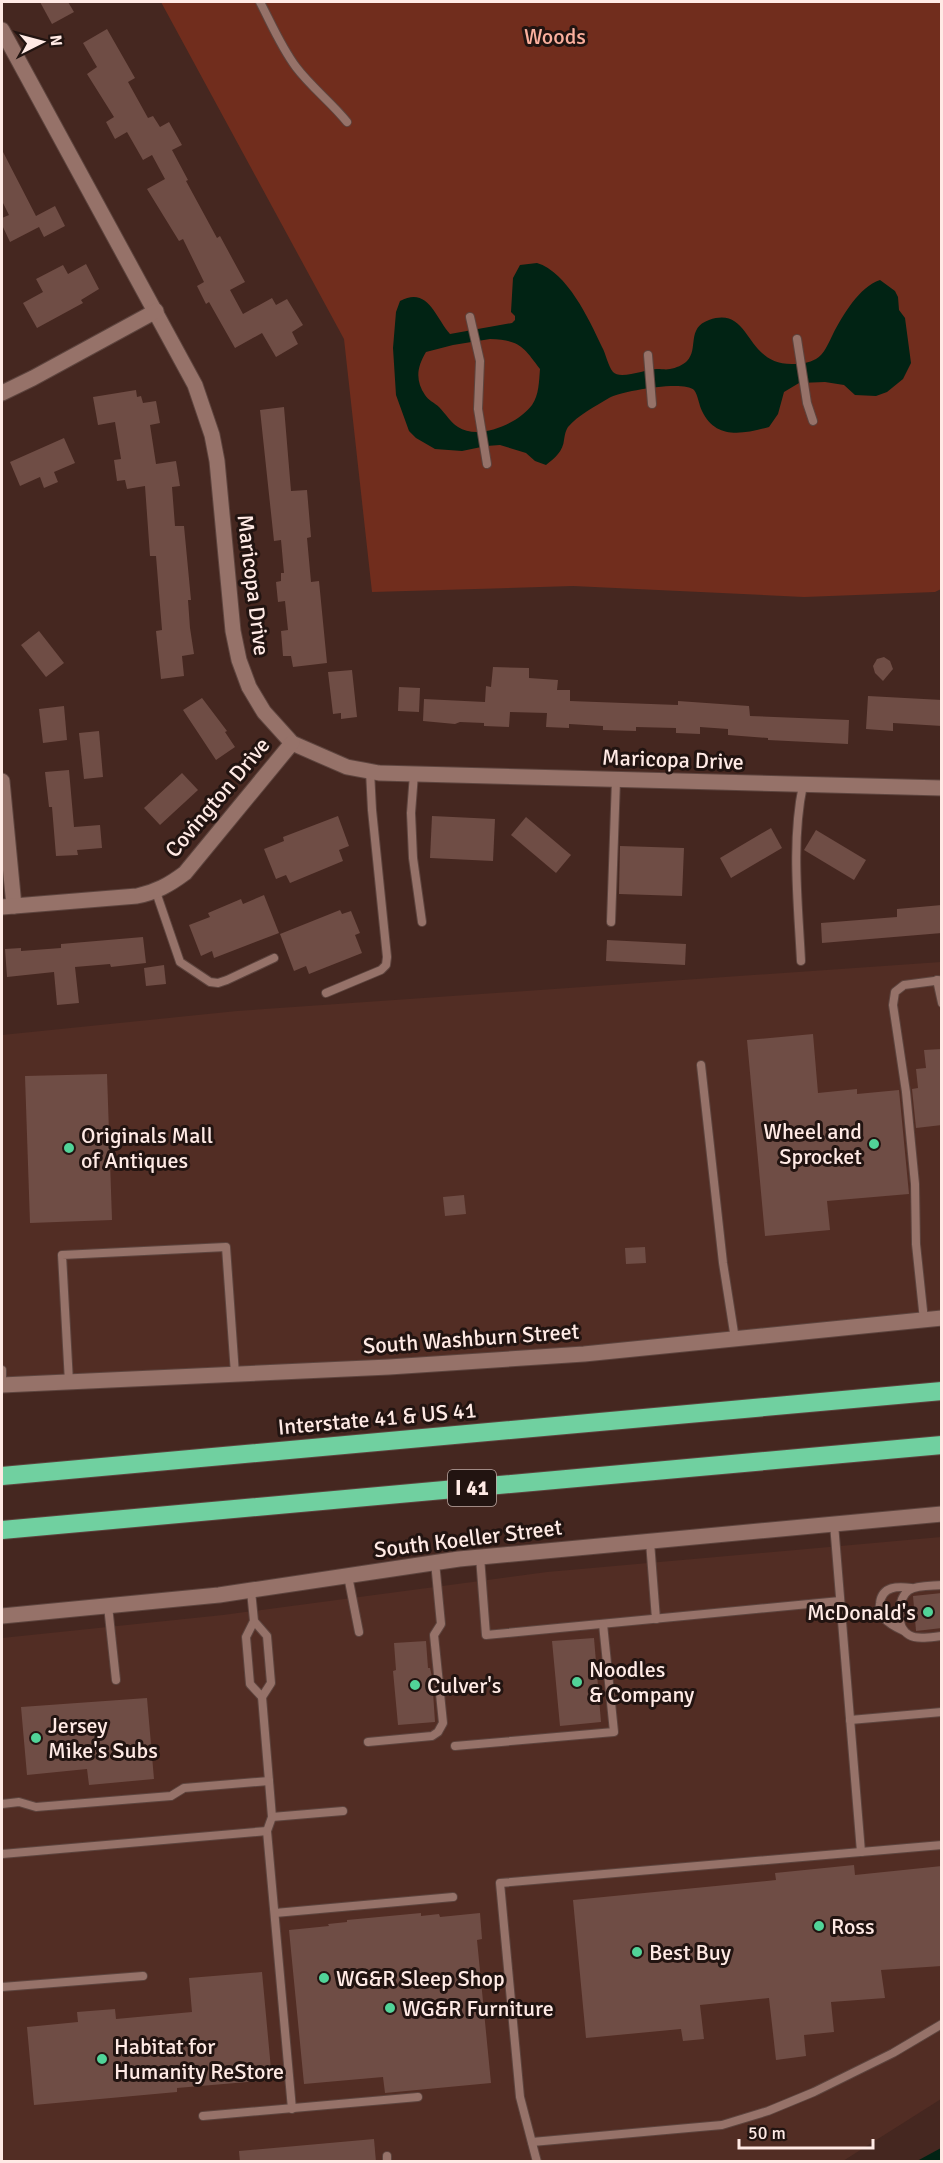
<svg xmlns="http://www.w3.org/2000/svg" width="943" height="2163" viewBox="0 0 943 2163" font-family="Signika,sans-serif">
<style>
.built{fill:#522d24}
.green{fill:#712d1d}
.water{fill:#012314;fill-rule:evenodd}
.building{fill:#6f4d45}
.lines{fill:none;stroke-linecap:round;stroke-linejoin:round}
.service-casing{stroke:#5d443e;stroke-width:10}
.minor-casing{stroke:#5d443e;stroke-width:17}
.tertiary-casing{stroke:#5d443e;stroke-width:17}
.motorway-casing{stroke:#5d443e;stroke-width:20}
.service{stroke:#967269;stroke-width:8}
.minor{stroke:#967269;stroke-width:15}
.tertiary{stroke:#967269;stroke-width:15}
.motorway{stroke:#70d0a0;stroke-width:18}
.poi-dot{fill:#51d398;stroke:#221411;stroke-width:2}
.labels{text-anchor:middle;stroke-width:6;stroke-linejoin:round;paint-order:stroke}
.shield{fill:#221411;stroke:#bdaaa5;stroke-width:1.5}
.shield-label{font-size:21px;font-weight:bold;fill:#ffeae5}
.park-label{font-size:22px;fill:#fbb09e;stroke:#221411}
.street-label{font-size:22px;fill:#ffeae5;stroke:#221411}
.poi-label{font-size:22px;fill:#ffeae5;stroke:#221411;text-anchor:start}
</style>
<rect width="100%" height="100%" fill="#452720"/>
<g class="built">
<polygon points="941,962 941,1318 584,1354 2,1385 2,1035 237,1011"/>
<polygon points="941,1537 941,2099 843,2161 2,2162 2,1638 223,1615 547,1572"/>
</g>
<polygon class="green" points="161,2 941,2 941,589 935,592 804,597 573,586 372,592 344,339"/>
<g class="water">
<path d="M537 263C567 272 589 319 602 347 606 354 608 366 613 372 620 380 647 369 657 369 662 369 666 370 670 369 676 368 683 365 687 361 699 349 686 328 709 320 753 305 743 366 794 364 801 364 809 363 816 359 824 355 829 342 833 334 843 315 859 287 880 280L895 291 898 297 899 310 905 318 911 363 903 379 887 392 876 396 855 395 844 385 825 382 799 383 784 392 778 414 769 427C743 434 716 440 702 411 699 405 698 395 694 390 684 380 621 391 609 398 596 406 578 415 568 427 565 432 565 435 564 440 563 451 555 458 546 465L535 461 526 453 500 445 486 446 462 451 435 449 416 438 409 431 396 395 393 348 396 312 400 301C428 286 435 317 450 334L512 323 515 320V316L511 312 513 278 520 265ZM490 339C519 340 523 346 540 369 539 381 539 395 532 405 519 423 479 441 458 427 450 422 446 414 439 407 435 403 428 400 425 395 415 380 417 367 426 352L453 345Z"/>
<polygon points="941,2148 941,2161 917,2161"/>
</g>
<g class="building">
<polygon points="40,2 68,2 74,12 52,24"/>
<polygon points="107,29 135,78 128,82 148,118 153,116 160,127 169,122 182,145 172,150 188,180 186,181 217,238 220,236 245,282 230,290 243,314 272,298 276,305 287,299 303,325 292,332 298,344 276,357 262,333 235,348 209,302 206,304 197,286 204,282 183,239 179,241 147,189 165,179 152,155 143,160 127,132 115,139 106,122 114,117 87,74 97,67 83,43"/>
<polygon points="2,150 36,216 55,206 65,226 44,237 39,227 10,242 2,225 2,218 9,215 2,201"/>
<polygon points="86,264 99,289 81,300 83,303 37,328 23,303 43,292 36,279 63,265 68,274"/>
<polygon points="136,390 137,397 141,396 143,403 156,401 160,423 150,425 156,464 176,461 180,486 172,487 175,526 184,526 191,600 188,600 190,628 194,654 182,656 184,676 161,679 156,631 162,630 156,556 150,556 145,486 127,489 125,480 117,481 114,460 121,459 115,422 98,425 93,397"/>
<polygon points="284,407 291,491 307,490 311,537 307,538 311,582 319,581 327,663 293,667 291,656 283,656 281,631 288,630 285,601 278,602 276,582 281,581 281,573 284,573 281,540 274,541 260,410"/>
<polygon points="64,438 75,463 54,472 58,482 44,488 40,477 20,486 10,462"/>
<polygon points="39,631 64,663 46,677 21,645"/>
<polygon points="884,657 890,661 893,669 883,681 875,673 873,666 877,659"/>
<polygon points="493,667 529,668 529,678 558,680 557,690 570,690 570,701 678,705 678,701 749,706 750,716 849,720 848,744 768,740 768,738 728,735 728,729 700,727 700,734 676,733 676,728 636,727 636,731 603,730 603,726 569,724 569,728 546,727 547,713 510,712 509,727 484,726 484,723 460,722 455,724 423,721 424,699 485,702 486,686 491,687"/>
<polygon points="352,670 357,717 341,719 341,713 333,714 328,672"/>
<polygon points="399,687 420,688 419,712 398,711"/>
<polygon points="868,696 942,700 942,726 893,723 893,731 866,729"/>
<polygon points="202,698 227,731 225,732 235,747 216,760 183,710"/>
<polygon points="64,706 67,740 43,743 39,709"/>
<polygon points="99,731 103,777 84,779 79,733"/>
<polygon points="69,770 74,827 100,825 102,848 77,850 78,855 56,856 52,807 49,807 45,772"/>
<polygon points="182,773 198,790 160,825 144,808"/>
<polygon points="338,816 349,846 339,850 343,861 290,883 286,875 276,879 264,849 284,841 283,837"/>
<polygon points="432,816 495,819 493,861 430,858"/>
<polygon points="526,817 571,855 556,873 511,835"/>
<polygon points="771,828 782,848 731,878 720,858"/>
<polygon points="816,830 866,860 854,880 804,850"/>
<polygon points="620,846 684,848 682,896 619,894"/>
<polygon points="264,895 279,933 214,958 212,951 201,956 189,925 210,917 208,913 241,899 243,904"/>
<polygon points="942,905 942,933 822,943 821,923 897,917 897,909"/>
<polygon points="340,910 342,914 351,911 360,933 355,935 362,953 309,974 306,966 294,971 280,934"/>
<polygon points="143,937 146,963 111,967 110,964 75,967 79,1003 57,1005 54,972 7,977 5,949 21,948 21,951 61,948 61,944"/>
<polygon points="607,940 686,944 685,965 606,961"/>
<polygon points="164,965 166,984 146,986 144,968"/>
<polygon points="813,1034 818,1093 857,1089 857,1094 899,1090 909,1194 827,1201 830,1230 765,1236 747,1040"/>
<polygon points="942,1049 942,1125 916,1128 912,1089 918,1088 916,1069 926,1068 924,1050"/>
<polygon points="107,1074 112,1220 30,1223 25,1076"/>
<polygon points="464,1195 466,1214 445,1216 443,1197"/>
<polygon points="645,1247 646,1263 626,1264 625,1248"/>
<polygon points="942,1593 942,1628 916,1631 913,1596"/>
<polygon points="594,1638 601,1722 560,1726 552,1641"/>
<polygon points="426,1641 428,1668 430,1668 432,1677 435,1722 398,1725 393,1671 396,1670 394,1643"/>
<polygon points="147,1698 154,1779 89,1785 87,1769 27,1775 21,1707"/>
<polygon points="854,1865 855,1875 942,1866 942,1966 881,1970 885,1998 831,2002 834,2032 804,2035 806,2056 776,2060 769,1998 700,2005 704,2039 683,2041 681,2029 586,2038 573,1900 776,1880 775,1873"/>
<polygon points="421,1913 421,1916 439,1914 440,1917 480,1913 482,1939 477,1940 491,2083 385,2093 383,2077 304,2084 289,1930 329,1926 328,1924 347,1922 347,1920"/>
<polygon points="262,1972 272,2080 177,2088 177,2092 34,2105 27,2027 78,2022 77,2012 115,2009 116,2019 192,2012 189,1978"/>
<polygon points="374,2139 376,2162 240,2162 239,2151"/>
</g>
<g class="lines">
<defs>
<g id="service">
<path d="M260 2C271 23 281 47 296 67 311 87 332 103 347 122"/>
<polyline points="470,317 480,361 478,409 487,464"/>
<polyline points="797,339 807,403 813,421"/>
<polyline points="648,355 652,404"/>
<polyline points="414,774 411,813 413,858 422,922"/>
<polyline points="156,892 180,962 210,982 218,983 227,980 274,958"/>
<polyline points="611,922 616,780"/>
<path d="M801 961C798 902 791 842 803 785"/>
<polyline points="937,980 942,1003"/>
<polyline points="326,993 381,970 386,965 387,957 372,810 370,771"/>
<polyline points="701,1065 723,1263 735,1339"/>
<polyline points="924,1320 916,1244 915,1184 906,1092 893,1005 895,992 904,985 942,980"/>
<polyline points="2,1370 2,1385"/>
<polyline points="69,1382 62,1255 226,1247 235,1374"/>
<polyline points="834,1524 861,1852"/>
<polyline points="650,1542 656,1619"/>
<polyline points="480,1557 486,1635 840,1601"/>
<polyline points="348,1576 359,1632"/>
<path d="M942 1585C933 1586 917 1585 909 1590 897 1598 895 1627 909 1635 918 1640 931 1637 942 1636"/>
<polyline points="251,1591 254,1621 246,1637 250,1684 262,1697 271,1683 267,1636 254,1621"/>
<polyline points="108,1606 116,1680"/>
<path d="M904 1631C897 1628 888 1623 883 1617 880 1613 879 1608 880 1603 882 1586 898 1586 911 1588"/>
<polyline points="262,1697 272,1817 267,1831 292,2109"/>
<polyline points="850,1720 942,1712"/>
<polyline points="368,1742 432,1736 438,1732 443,1723 434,1635 441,1624 435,1562"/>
<polyline points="455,1746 614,1732 603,1624"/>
<polyline points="2,1804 19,1802 36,1807 171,1796 184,1788 269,1781"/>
<polyline points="272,1817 343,1811"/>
<polyline points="2,1854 267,1831"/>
<polyline points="275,1913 453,1897"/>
<polyline points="2,1987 143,1976"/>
<polyline points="203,2116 418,2097"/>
<polyline points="532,2142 722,2125 768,2111 814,2092 893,2053 942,2024"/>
<polyline points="387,2156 387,2162"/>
<polyline points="537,2162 520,2097 500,1883 942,1845"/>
</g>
<g id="minor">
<polyline points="2,30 195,385 212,435 217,461 233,631 239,660 249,687 264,712 292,743 347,767 379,773 942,788"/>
<polyline points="2,393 33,378 156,311"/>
<polyline points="2,781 14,906"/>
<path d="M2 907 137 896C156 892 169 885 185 873L292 743"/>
</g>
<g id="tertiary">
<polyline points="2,1385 389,1367 584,1354 942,1318"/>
<polyline points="2,1616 219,1595 459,1559 942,1514"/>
</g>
<g id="motorway">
<polyline points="2,1476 942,1391"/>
<polyline points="2,1530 942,1445"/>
</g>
</defs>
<use href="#service" class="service-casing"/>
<use href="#minor" class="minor-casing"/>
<use href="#tertiary" class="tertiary-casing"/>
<use href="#motorway" class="motorway-casing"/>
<use href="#service" class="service"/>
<use href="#minor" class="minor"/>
<use href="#tertiary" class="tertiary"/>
<use href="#motorway" class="motorway"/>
</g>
<g class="poi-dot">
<circle cx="874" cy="1144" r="6"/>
<circle cx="69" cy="1148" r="6"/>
<circle cx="928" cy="1612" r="6"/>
<circle cx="577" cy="1682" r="6"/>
<circle cx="415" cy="1685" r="6"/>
<circle cx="36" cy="1738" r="6"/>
<circle cx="819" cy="1926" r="6"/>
<circle cx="637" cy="1952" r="6"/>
<circle cx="324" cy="1978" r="6"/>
<circle cx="390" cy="2008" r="6"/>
<circle cx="102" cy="2059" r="6"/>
</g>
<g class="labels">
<rect class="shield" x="448" y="1470" width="48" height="36" rx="4.5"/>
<g class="shield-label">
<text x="472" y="1495">I 41</text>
</g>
<g class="park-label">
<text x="555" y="44">Woods</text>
</g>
<g class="street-label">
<text transform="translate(254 585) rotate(83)" y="8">Maricopa Drive</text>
<text transform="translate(673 759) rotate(2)" y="8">Maricopa Drive</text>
<text transform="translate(217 797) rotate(-50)" y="8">Covington Drive</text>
<text transform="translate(471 1338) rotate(-4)" y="8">South Washburn Street</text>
<text transform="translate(377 1418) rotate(-5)" y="8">Interstate 41 &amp; US 41</text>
<text transform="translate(468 1538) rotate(-7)" y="8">South Koeller Street</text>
</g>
<g class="poi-label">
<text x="862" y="1139" text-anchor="end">Wheel and<tspan x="862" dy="25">Sprocket</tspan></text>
<text x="81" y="1143">Originals Mall<tspan x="81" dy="25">of Antiques</tspan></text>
<text x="916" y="1620" text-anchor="end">McDonald's</text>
<text x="589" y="1677">Noodles<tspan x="589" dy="25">&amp; Company</tspan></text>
<text x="427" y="1693">Culver's</text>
<text x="48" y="1733">Jersey<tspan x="48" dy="25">Mike's Subs</tspan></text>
<text x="831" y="1934">Ross</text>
<text x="649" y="1960">Best Buy</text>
<text x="336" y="1986">WG&amp;R Sleep Shop</text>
<text x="402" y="2016">WG&amp;R Furniture</text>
<text x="114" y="2054">Habitat for<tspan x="114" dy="25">Humanity ReStore</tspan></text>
</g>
</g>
<rect width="943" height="2163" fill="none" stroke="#ffeae5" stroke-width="6"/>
<g transform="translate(42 42) rotate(84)" stroke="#221411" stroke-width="4.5" paint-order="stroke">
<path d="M0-4.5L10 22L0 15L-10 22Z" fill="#ffeae5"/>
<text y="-9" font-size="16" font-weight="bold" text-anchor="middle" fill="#ffeae5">N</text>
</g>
<path d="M739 2139v9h134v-9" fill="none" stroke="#ffeae5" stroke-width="3"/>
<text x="748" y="2139" font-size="18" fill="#ffeae5" stroke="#221411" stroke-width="4.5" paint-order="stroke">50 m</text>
</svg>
